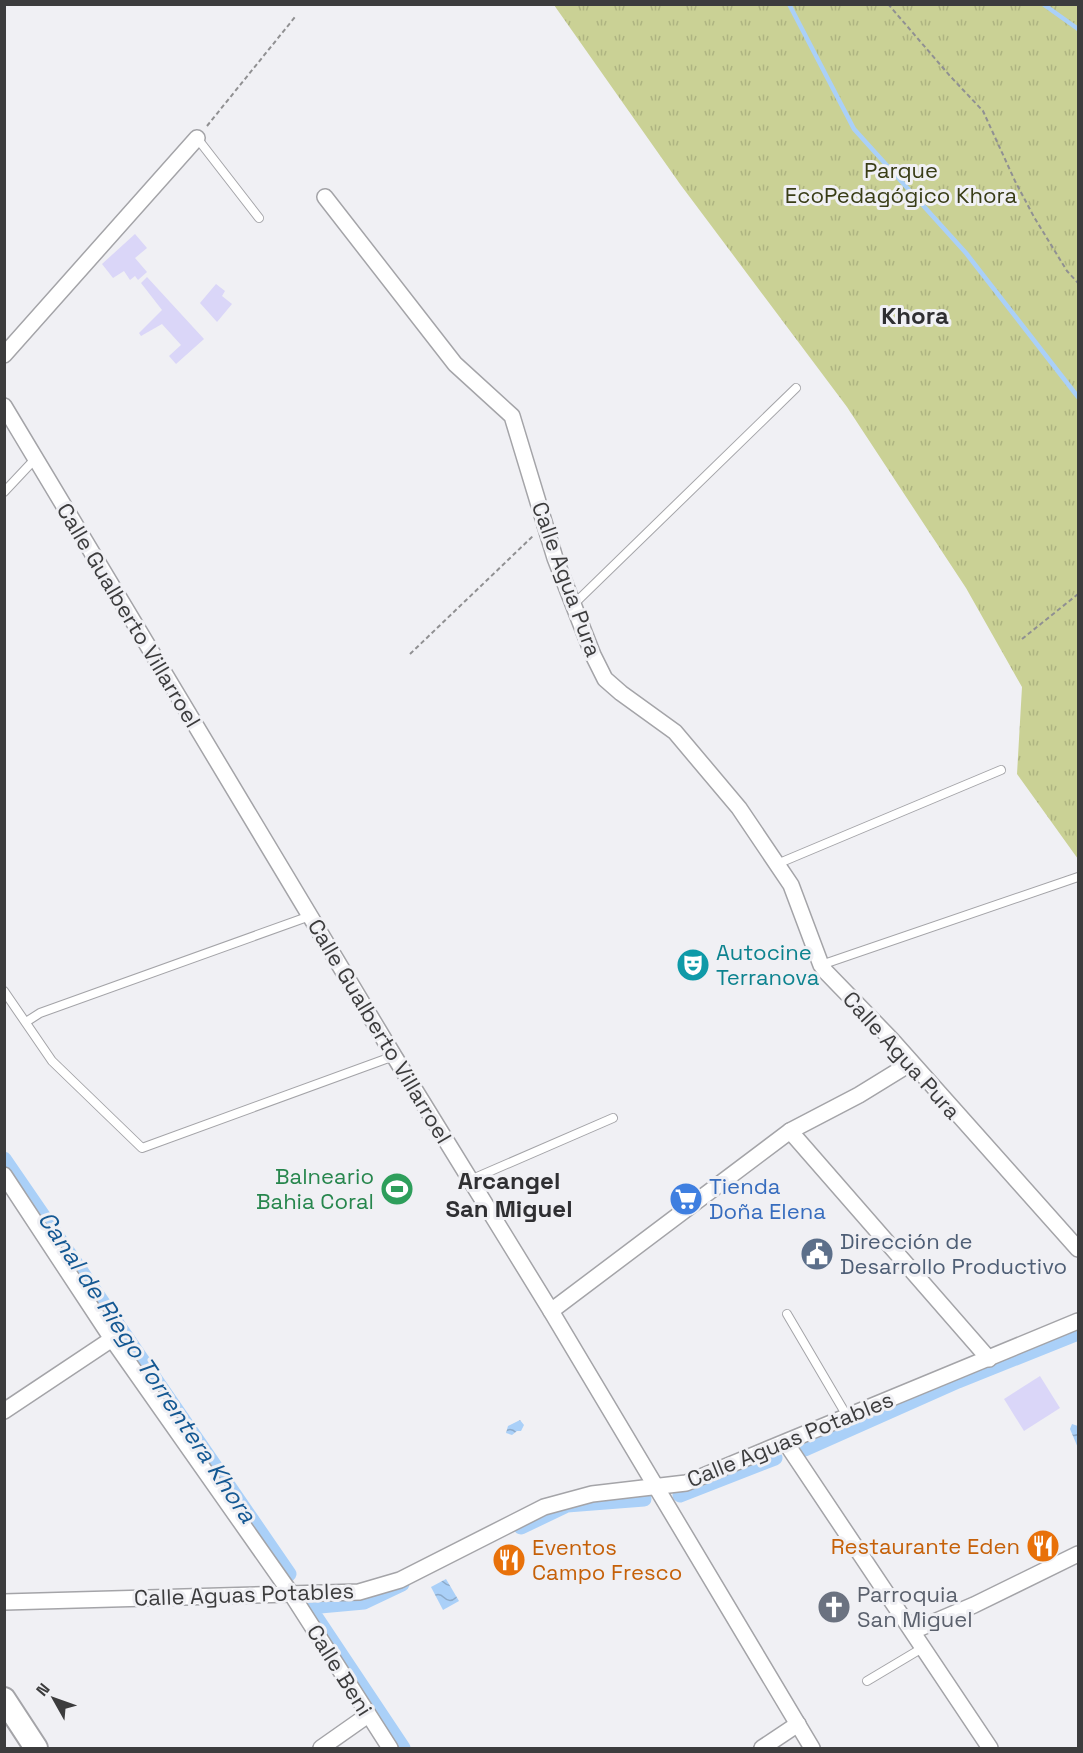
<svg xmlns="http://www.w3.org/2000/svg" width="1083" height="1753" viewBox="0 0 1083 1753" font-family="'Space Grotesk',sans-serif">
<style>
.grass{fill:url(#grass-tufts)}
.water{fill:url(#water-waves)}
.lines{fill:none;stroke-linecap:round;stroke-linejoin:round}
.stream{stroke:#aad0f8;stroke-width:4.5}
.canal{stroke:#aad0f8;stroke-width:15}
.building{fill:#dad6f8}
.service-casing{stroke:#a4a4a8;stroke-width:10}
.minor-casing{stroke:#a4a4a8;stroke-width:18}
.secondary-casing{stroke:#a4a4a8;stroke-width:26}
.path{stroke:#909092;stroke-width:2;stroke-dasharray:4.5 3;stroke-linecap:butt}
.service{stroke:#fff;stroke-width:8}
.minor{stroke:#fff;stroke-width:15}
.secondary{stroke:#fff;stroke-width:22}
.labels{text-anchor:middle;stroke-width:6;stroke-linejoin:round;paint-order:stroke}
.park-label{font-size:22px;fill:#393d16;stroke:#f0f0f4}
.street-label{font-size:22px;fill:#3c3c3d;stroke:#f0f0f4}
.culture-label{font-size:22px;fill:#0d838f;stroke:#f0f0f4;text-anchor:start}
.leisure-label{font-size:22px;fill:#27864d;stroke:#f0f0f4;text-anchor:end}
.shop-label{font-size:22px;fill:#366cbe;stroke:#f0f0f4;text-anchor:start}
.service-label{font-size:22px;fill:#4e5e75;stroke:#f0f0f4;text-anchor:start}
.food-label{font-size:22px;fill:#c56008;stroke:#f0f0f4;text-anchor:end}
.worship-label{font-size:22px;fill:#5b616d;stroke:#f0f0f4;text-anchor:start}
.neighbourhood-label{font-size:24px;font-weight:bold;fill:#2f2f32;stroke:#f0f0f4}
.water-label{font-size:24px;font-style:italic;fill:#145893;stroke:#f0f0f4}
</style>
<defs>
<pattern id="grass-tufts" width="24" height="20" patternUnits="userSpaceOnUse" patternTransform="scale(1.5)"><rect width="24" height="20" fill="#cad195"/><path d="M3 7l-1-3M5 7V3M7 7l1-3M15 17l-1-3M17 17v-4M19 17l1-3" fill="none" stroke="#aeb481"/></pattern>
<pattern id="water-waves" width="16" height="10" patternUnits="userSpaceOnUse" patternTransform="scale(1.5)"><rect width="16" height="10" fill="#aad0f8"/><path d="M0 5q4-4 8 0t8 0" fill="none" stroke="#8caaca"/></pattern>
</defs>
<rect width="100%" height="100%" fill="#f0f0f4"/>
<polygon class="grass" points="554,5 1078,5 1078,859 1017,774 1022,687 966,588 847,407 680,184"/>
<g class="water">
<polygon points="520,1420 524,1425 521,1431 517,1431 512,1435 506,1433 508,1426"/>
<polygon points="1072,1424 1078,1426 1078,1448 1070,1429"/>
<polygon points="446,1579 459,1601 443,1610 431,1587"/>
</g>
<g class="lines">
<g class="stream">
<polyline points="789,4 854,129 966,253 1078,397"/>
<polyline points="1043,4 1078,29"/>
</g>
<g class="canal">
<polyline points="4,1159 289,1574"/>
<polyline points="805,1449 958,1381 1078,1333"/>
<polyline points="680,1495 775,1458"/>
<polyline points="521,1527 567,1505 644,1499"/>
<polyline points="402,1584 364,1602 309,1607 403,1748"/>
</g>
</g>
<g class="building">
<polygon points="135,234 147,248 135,258 147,272 138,280 135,276 130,280 124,271 113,278 102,264"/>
<polygon points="147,277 204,339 176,364 169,356 181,345 162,324 141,336 139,333 162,310 141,283"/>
<polygon points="216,284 225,291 222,296 232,304 217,322 200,303"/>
<polygon points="1040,1376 1060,1408 1024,1431 1004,1399"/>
</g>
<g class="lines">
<defs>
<g id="service">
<polyline points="197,138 259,218"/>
<polyline points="4,492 35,459"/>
<polyline points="574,604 796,388"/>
<polyline points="777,864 1001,770"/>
<polyline points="821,965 1078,877"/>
<polyline points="4,991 52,1061 142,1148 394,1056"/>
<polyline points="26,1022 40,1013 310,916"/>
<polyline points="470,1180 613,1118"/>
<polyline points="787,1314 847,1416"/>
<polyline points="867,1681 924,1647"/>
</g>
<g id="minor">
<polyline points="325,197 455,364 512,416 555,558 593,655 605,679 621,693 675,732 739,808 791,885 821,965 826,972 891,1039 1078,1249"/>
<polyline points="4,355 197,138"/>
<polyline points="4,406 394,1056 551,1311 812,1748"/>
<polyline points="790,1131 989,1359"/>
<polyline points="4,1175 112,1339 292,1595 390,1748"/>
<polyline points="551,1311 790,1131 859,1095 911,1063"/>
<polyline points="4,1411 112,1339"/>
<polyline points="786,1443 990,1748"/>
<polyline points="4,1602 359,1592 400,1580 544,1507 592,1494 686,1483 1078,1321"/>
<polyline points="913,1631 974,1605 1078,1554"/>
<polyline points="321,1748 368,1715"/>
<polyline points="762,1748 798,1724"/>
</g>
<polyline id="secondary" points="4,1699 36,1748"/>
</defs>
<use href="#service" class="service-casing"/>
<use href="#minor" class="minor-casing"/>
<use href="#secondary" class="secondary-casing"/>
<g class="path">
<polyline points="888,4 950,76 983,111 1015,181 1034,217 1067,271 1078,283"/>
<polyline points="207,126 295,17"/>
<polyline points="1022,639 1078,594"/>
<polyline points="410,654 534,535"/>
</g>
<use href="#service" class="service"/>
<use href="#minor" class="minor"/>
<use href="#secondary" class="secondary"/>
</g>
<defs>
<symbol id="theatre-disc" viewBox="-11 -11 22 22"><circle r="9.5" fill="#0f9aa8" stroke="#f0f0f4"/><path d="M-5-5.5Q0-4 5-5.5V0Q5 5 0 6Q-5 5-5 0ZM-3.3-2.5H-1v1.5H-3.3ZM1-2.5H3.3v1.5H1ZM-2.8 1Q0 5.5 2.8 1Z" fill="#fff"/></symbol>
<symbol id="stadium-disc" viewBox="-11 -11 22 22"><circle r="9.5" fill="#2e9e5b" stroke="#f0f0f4"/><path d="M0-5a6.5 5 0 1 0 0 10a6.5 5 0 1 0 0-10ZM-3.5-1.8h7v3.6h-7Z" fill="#fff"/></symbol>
<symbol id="supermarket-disc" viewBox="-11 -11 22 22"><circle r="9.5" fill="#3f7fe0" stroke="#f0f0f4"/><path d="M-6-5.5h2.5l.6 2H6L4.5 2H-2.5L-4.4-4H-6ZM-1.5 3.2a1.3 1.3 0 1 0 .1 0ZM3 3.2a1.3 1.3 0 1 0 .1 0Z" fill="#fff"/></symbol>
<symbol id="civic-disc" viewBox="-11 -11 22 22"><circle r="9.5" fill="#5c6f8a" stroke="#f0f0f4"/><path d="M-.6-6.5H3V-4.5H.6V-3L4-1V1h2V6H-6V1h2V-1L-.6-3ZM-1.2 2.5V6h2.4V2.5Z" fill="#fff"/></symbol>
<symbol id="restaurant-disc" viewBox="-11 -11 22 22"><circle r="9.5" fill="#e8710a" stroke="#f0f0f4"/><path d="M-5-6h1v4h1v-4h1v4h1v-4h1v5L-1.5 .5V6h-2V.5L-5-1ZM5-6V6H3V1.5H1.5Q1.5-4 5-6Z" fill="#fff"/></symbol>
<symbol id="church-disc" viewBox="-11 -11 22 22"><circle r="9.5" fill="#6b7280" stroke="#f0f0f4"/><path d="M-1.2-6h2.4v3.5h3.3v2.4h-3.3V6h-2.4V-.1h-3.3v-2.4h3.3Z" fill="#fff"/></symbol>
</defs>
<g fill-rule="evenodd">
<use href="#theatre-disc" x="674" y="946" width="38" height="38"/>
<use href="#stadium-disc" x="378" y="1170" width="38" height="38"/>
<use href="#supermarket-disc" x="667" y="1180" width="38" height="38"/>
<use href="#civic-disc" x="798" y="1235" width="38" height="38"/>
<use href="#restaurant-disc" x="1024" y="1527" width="38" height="38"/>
<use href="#restaurant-disc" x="490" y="1541" width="38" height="38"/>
<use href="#church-disc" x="815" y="1588" width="38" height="38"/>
</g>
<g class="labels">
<g class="park-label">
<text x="901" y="178">Parque<tspan x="901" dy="25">EcoPedagógico Khora</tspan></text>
</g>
<g class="street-label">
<text transform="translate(567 579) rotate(70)" y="8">Calle Agua Pura</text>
<text transform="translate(129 615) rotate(59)" y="8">Calle Gualberto Villarroel</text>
<text transform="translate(380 1031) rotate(59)" y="8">Calle Gualberto Villarroel</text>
<text transform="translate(902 1055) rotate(48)" y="8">Calle Agua Pura</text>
<text transform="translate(790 1439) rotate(-22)" y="8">Calle Aguas Potables</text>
<text transform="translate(244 1594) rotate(-2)" y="8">Calle Aguas Potables</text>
<text transform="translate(340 1670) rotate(58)" y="8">Calle Beni</text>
</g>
<g class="culture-label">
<text x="716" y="960">Autocine<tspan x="716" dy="25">Terranova</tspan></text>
</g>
<g class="leisure-label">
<text x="374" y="1184">Balneario<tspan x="374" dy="25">Bahia Coral</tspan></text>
</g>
<g class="shop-label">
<text x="709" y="1194">Tienda<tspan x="709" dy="25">Doña Elena</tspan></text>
</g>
<g class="service-label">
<text x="840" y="1249">Dirección de<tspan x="840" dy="25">Desarrollo Productivo</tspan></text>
</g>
<g class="food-label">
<text x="1020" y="1554">Restaurante Eden</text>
<text x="532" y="1555" text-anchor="start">Eventos<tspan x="532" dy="25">Campo Fresco</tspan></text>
</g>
<g class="worship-label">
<text x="857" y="1602">Parroquia<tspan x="857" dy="25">San Miguel</tspan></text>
</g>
<g class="neighbourhood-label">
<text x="915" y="324">Khora</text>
<text x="509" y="1189">Arcangel<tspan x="509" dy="28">San Miguel</tspan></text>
</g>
<g class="water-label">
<text transform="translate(147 1367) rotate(56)" y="8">Canal de Riego Torrentera Khora</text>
</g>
</g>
<rect width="1083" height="1753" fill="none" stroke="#3c3c3d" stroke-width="12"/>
<g transform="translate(54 1699) rotate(310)" stroke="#f0f0f4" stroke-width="4.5" paint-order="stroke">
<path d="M0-4.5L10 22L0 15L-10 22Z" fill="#3c3c3d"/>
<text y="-9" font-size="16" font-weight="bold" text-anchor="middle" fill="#3c3c3d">N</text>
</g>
</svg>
